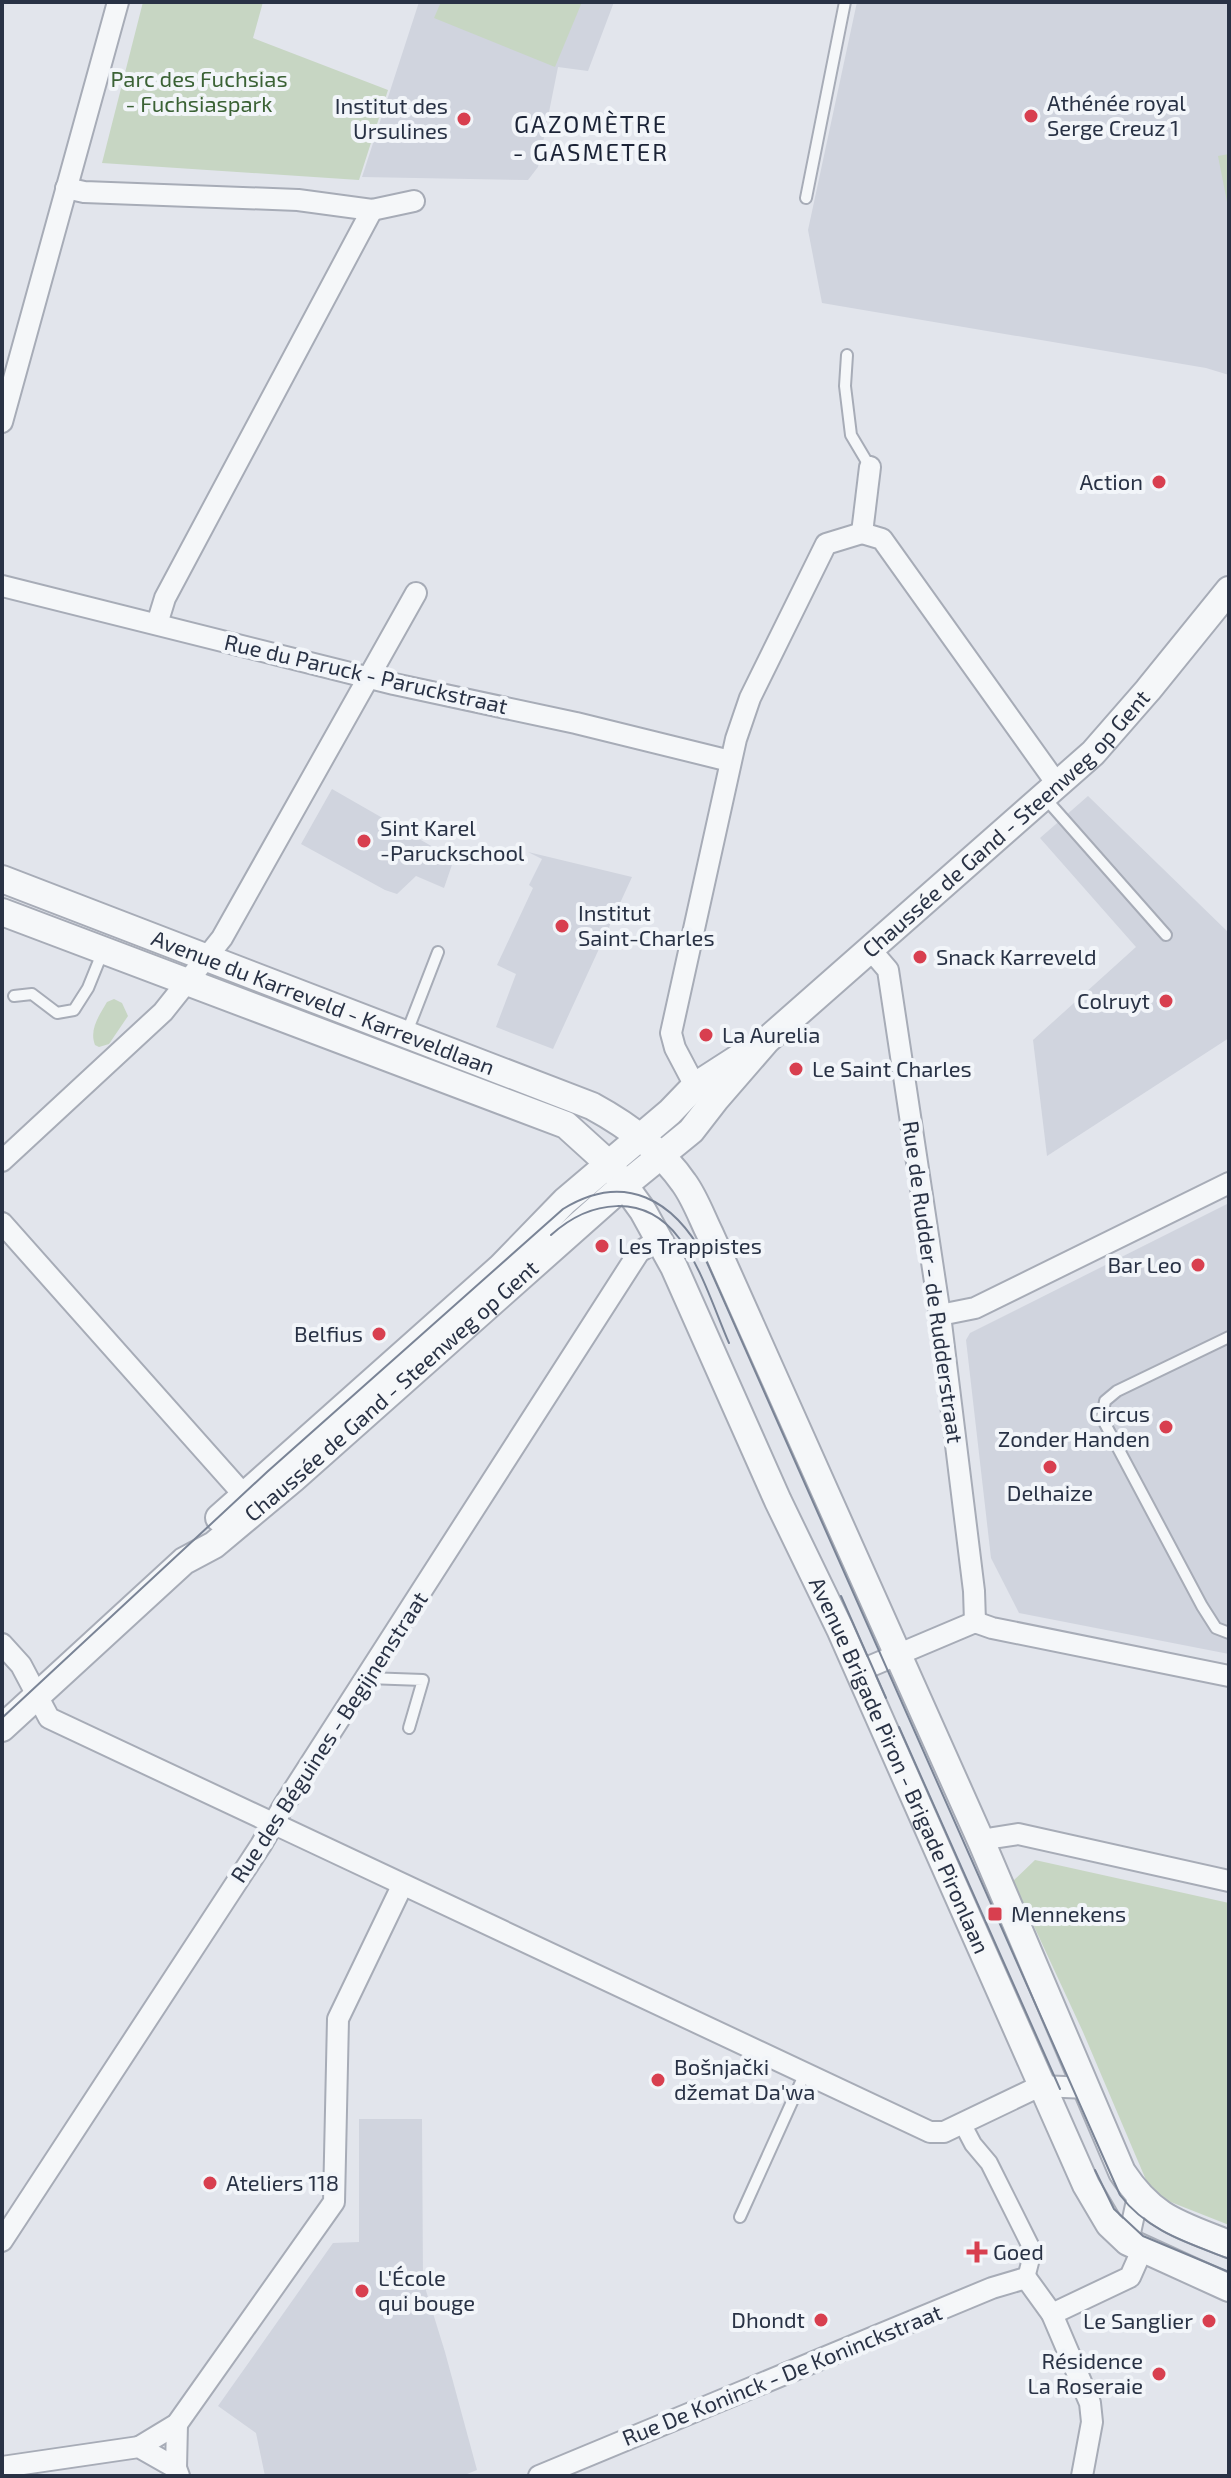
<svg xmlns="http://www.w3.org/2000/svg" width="1231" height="2478" viewBox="0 0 1231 2478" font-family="'Exo 2',sans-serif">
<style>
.built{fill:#d0d4de}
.green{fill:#c7d6c3}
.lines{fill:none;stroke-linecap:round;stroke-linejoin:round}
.service-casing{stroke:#a7acb7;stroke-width:14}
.pedestrian-casing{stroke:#a7acb7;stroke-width:20}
.minor-casing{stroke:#a7acb7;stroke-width:24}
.tertiary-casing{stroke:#a7acb7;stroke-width:30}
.service{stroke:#f5f7f9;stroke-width:10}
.pedestrian{stroke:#f5f7f9;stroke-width:16}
.minor{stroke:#f5f7f9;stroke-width:20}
.tertiary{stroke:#f5f7f9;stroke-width:26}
.tram{stroke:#7a8496;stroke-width:2}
.poi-dot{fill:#d83f4f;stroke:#f2f5f9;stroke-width:3}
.labels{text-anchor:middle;stroke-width:8;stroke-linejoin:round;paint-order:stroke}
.park-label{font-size:22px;fill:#3b6235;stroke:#f2f5f9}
.poi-label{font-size:22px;fill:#293245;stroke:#f2f5f9;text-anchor:start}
.street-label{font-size:22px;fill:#293245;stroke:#f2f5f9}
.neighbourhood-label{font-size:24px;letter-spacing:2px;fill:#1b2336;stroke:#f2f5f9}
</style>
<rect width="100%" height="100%" fill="#e2e5ec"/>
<g class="built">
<polygon points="419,2 614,2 588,71 558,67 538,167 528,180 362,177"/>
<polygon points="857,2 1229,2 1229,375 1206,368 822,303 808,230"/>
<polygon points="332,789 454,859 444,888 416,876 397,894 385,890 301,844"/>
<polygon points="1088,796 1229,933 1229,1038 1047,1156 1033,1040 1136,947 1040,838"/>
<polygon points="528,852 632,877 553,1049 496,1027 516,974 497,965 533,888 529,885 542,859"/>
<polygon points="1229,1203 1229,1654 1019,1613 991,1558 966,1340 970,1333"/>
<polygon points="359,2119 422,2119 423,2281 445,2352 477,2470 462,2476 265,2476 256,2433 218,2406 333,2243 359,2242"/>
</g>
<g class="green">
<polygon points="143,2 263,2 253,38 388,90 359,180 102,163"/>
<polygon points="441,2 582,2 555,67 434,18"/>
<polygon points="1229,154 1229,212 1218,156"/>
<path d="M114 999 122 1003 128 1016 109 1044 99 1047 95 1045C89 1029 99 1016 107 1002Z"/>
<polygon points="1035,1860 1229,1903 1229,2225 1158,2197 1149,2187 1083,2032 1013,1881"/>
</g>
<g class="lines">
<defs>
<g id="service">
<polyline points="806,198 845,2"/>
<polyline points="847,355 845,386 851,435 870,467"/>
<polyline points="1045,798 1166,935"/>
<polyline points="14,996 32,994 57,1013 74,1010 88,988 103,951"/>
<polyline points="407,1032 438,952"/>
<polyline points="1229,1337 1117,1391 1105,1401 1102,1418 1202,1606 1216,1628 1229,1633"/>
<polyline points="367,1678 423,1680 409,1728"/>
<polyline points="740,2217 805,2073"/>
</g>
<polyline id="pedestrian" points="962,2123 973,2144 989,2163 1033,2251 1026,2278"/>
<g id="minor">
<polyline points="66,188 84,192 298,200 372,210 414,201"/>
<polyline points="2,422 118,2"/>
<polyline points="862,533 882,539 1057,784"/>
<polyline points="862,533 870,467"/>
<polyline points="2,586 394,684 576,723 730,761"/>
<polyline points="157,624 165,598 372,210"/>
<polyline points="870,949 888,970 940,1315 974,1591 975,1622"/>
<polyline points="695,1086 675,1048 671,1033 736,739 750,698 826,544 862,533"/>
<polyline points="2,1161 163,1012 222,938 416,593"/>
<polyline points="2,1223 252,1504"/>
<polyline points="940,1315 975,1308 1229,1183"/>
<polyline points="2,1644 21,1665 49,1718 930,2132 944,2132 1040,2086 1088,2088"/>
<polyline points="859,1671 975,1622 992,1628 1229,1676"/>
<polyline points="982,1843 993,1838 1018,1834 1229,1881"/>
<polyline points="2,2241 261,1845 284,1805 639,1252 660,1239"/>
<polyline points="1128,2242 1138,2196"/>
<polyline points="1052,2314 1130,2277 1142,2250"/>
<polyline points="139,2447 177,2424 334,2202 338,2019 402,1886"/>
<polyline points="2,2467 139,2447 176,2468 179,2476"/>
<polyline points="176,2468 177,2424"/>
<polyline points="539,2476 992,2288 1026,2278 1052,2314 1090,2403 1092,2422 1082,2476"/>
</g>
<g id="tertiary">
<path id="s1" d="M2 879 592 1106C627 1125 662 1151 684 1183 695 1198 702 1218 710 1234L982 1843 1122 2172C1153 2219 1179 2224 1229 2244"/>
<path id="s2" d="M2 912 566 1125 609 1164 643 1211 674 1267 778 1501 840 1629 1086 2185 1109 2224 1128 2242 1229 2288"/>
<polyline points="219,1518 501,1267 565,1201 670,1112 695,1086 740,1057"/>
<path id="s3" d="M2 1728 184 1561 214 1545 293 1479 615 1193 691 1131 715 1100 767 1040 1093 753 1148 690 1229 590"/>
</g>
</defs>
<use href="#service" class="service-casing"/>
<use href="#pedestrian" class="pedestrian-casing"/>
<use href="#minor" class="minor-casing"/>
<use href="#tertiary" class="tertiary-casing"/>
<use href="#service" class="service"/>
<use href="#pedestrian" class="pedestrian"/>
<use href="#minor" class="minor"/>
<use href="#tertiary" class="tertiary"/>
<g class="tram">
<path d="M551 1235C590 1200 644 1192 679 1238 701 1266 715 1311 729 1343"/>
<polyline points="841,1596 886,1698"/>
<path d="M2 1718 267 1472 563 1209C625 1171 674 1200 705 1258L1120 2195C1147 2231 1188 2243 1229 2259"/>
<polyline points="899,1727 1060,2089"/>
<polyline points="1095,2170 1114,2209 1143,2236 1229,2272"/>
</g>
</g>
<g class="poi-dot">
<circle cx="1031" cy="116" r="8"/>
<circle cx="464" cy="119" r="8"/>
<circle cx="1159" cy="482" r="8"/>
<circle cx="364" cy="841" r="8"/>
<circle cx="562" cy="926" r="8"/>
<circle cx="920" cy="957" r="8"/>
<circle cx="1166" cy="1001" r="8"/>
<circle cx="706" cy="1035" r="8"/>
<circle cx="796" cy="1069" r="8"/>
<circle cx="602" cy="1246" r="8"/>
<circle cx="1198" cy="1265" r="8"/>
<circle cx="379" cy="1334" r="8"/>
<circle cx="1166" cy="1427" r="8"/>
<circle cx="1050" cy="1467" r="8"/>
<rect x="987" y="1906" width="16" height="16" rx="4"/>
<circle cx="658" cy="2080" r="8"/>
<circle cx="210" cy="2183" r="8"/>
<path d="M973 2240h8v8h8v8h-8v8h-8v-8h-8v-8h8z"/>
<circle cx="362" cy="2291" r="8"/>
<circle cx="821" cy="2320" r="8"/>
<circle cx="1209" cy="2321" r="8"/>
<circle cx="1159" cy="2374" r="8"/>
</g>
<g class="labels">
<g class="park-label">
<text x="199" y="87">Parc des Fuchsias<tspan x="199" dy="25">- Fuchsiaspark</tspan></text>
</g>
<g class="poi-label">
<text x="1047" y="111">Athénée royal<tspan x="1047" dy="25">Serge Creuz 1</tspan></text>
<text x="448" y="114" text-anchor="end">Institut des<tspan x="448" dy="25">Ursulines</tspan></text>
<text x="1143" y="490" text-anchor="end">Action</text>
<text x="380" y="836">Sint Karel<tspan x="380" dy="25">-Paruckschool</tspan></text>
<text x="578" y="921">Institut<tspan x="578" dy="25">Saint-Charles</tspan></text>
<text x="936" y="965">Snack Karreveld</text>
<text x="1150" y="1009" text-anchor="end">Colruyt</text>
<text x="722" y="1043">La Aurelia</text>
<text x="812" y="1077">Le Saint Charles</text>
<text x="618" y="1254">Les Trappistes</text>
<text x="1182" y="1273" text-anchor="end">Bar Leo</text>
<text x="363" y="1342" text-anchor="end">Belfius</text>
<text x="1150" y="1422" text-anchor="end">Circus<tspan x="1150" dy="25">Zonder Handen</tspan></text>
<text x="1050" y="1501" text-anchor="middle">Delhaize</text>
<text x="1011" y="1922">Mennekens</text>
<text x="674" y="2075">Bošnjački<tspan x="674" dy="25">džemat Da'wa</tspan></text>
<text x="226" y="2191">Ateliers 118</text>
<text x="993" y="2260">Goed</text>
<text x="378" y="2286">L'École<tspan x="378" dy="25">qui bouge</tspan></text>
<text x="805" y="2328" text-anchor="end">Dhondt</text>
<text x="1193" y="2329" text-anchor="end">Le Sanglier</text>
<text x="1143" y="2369" text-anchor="end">Résidence<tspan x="1143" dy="25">La Roseraie</tspan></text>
</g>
<g class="street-label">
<text transform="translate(366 674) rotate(13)" y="8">Rue du Paruck - Paruckstraat</text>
<text dy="8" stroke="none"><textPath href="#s3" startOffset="1354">Chaussée de Gand - Steenweg op Gent</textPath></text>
<text dy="8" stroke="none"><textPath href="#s1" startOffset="344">Avenue du Karreveld - Karreveldlaan</textPath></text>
<text transform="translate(933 1282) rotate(82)" y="8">Rue de Rudder - de Rudderstraat</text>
<text dy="8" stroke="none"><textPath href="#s3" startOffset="516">Chaussée de Gand - Steenweg op Gent</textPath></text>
<text transform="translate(329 1737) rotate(-57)" y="8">Rue des Béguines - Begijnenstraat</text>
<text dy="8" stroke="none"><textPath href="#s2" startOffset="1330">Avenue Brigade Piron - Brigade Pironlaan</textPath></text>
<text transform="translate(782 2375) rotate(-22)" y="8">Rue De Koninck - De Koninckstraat</text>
</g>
<g class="neighbourhood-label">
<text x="591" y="133">GAZOMÈTRE<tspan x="591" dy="28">- GASMETER</tspan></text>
</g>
</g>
<rect width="1231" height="2478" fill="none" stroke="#293245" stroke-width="8"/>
</svg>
